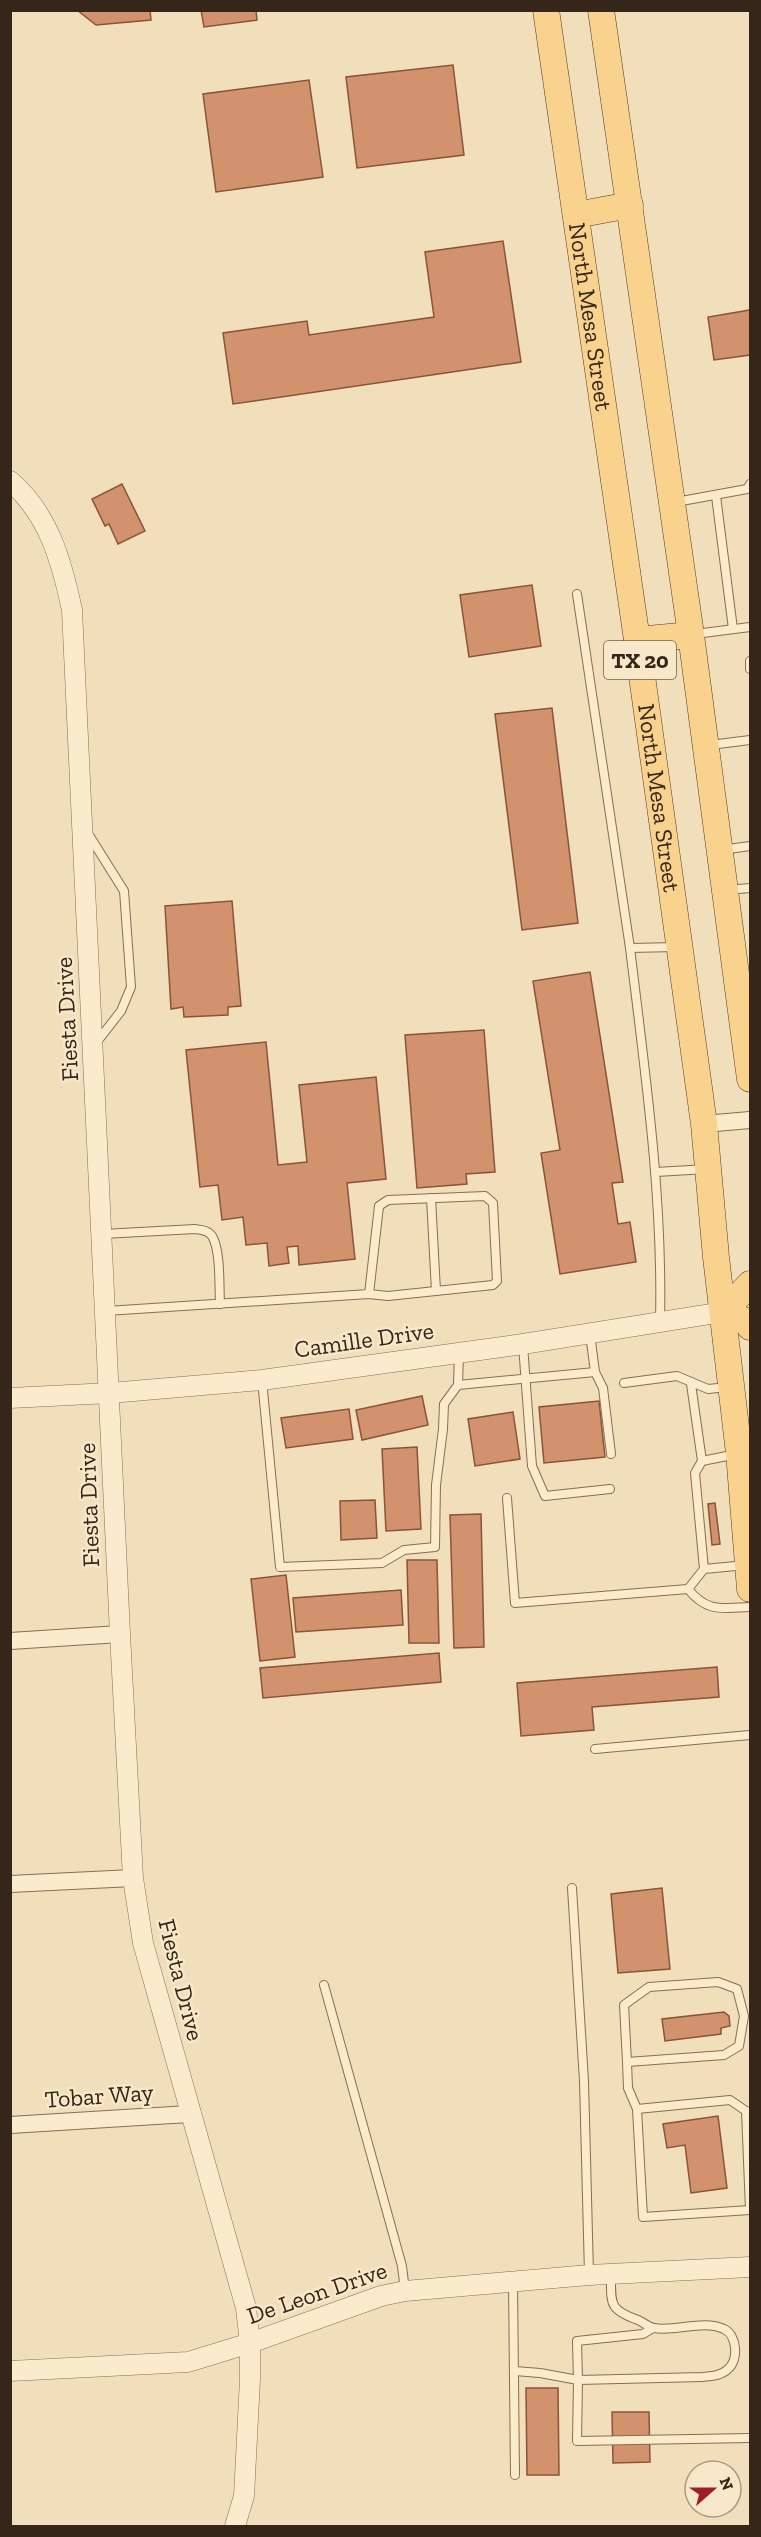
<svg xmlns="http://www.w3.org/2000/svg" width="761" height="2537" viewBox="0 0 761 2537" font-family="'Zilla Slab',serif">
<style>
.building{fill:#d2926d;stroke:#8a5437;stroke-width:1.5}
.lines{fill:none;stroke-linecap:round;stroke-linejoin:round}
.service-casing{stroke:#896d53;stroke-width:10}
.minor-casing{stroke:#896d53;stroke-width:18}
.tertiary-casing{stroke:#896d53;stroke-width:21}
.primary-casing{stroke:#563b28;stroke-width:27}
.service{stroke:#fbebcd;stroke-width:8}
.minor{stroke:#fbebcd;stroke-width:16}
.tertiary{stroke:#fbebcd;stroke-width:20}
.primary{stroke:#f9d28d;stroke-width:26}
.labels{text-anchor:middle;stroke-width:5;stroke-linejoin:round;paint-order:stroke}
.shield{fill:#f8e8ca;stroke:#70604f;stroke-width:1.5}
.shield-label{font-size:22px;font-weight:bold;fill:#36261a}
.street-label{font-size:24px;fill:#36261a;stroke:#f8e8ca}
</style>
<rect width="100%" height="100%" fill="#f1deba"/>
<g class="building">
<polygon points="77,10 150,10 151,20 96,25"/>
<polygon points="201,10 256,10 257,20 204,27"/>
<polygon points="453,65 464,155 357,168 346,77"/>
<polygon points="309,80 323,177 216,192 203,94"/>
<polygon points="503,241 521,362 233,404 223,333 307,321 309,335 434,317 425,252"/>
<polygon points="750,310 750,355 714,360 708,317"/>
<polygon points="122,484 145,531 118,544 109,524 105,526 92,499"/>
<polygon points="532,585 541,646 469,657 460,595"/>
<polygon points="552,708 578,923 522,930 495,714"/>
<polygon points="232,901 241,1006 228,1007 228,1015 184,1017 183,1007 171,1009 165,906"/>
<polygon points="590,972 623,1182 612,1183 618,1224 630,1222 636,1262 560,1274 541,1153 560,1150 533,981"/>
<polygon points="484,1030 495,1172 466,1174 467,1184 417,1188 405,1035"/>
<polygon points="266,1042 278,1165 307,1162 299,1085 376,1077 386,1179 347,1183 355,1259 299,1265 298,1246 287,1247 289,1263 269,1266 267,1243 246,1245 243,1217 222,1220 218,1185 200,1187 186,1050"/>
<polygon points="422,1396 428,1425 362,1440 356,1410"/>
<polygon points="599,1401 605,1457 544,1463 539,1407"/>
<polygon points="349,1409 353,1439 286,1448 281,1418"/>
<polygon points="513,1412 520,1459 475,1466 468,1419"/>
<polygon points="417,1447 421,1529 386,1531 382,1449"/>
<polygon points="375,1500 377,1538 341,1540 340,1501"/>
<polygon points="715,1503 720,1544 712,1545 708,1504"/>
<polygon points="481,1514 484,1647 454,1648 450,1515"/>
<polygon points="407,1560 437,1560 439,1643 409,1643"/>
<polygon points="286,1575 295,1657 260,1661 251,1579"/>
<polygon points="401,1590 403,1625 296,1632 293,1598"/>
<polygon points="439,1653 441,1682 263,1698 260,1668"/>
<polygon points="717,1667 719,1697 592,1707 594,1730 521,1736 517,1683"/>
<polygon points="662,1888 670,1969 618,1973 611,1894"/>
<polygon points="724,2012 729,2016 730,2026 721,2028 721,2034 665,2041 662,2019"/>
<polygon points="718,2116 727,2188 691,2193 685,2145 667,2148 663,2124"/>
<polygon points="526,2388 558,2388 559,2475 527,2475"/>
<polygon points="612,2412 649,2412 650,2462 613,2463"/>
</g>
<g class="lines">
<defs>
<g id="service">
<polyline points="716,496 733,629"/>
<polyline points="676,502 747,489 750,484"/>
<polyline points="577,594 630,948 676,947"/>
<polyline points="695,634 750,627"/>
<polyline points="750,661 750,669"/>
<polyline points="710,745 750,740"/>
<polyline points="87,832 124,891 131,987 121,1011 96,1043"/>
<polyline points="721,850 750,846"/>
<polyline points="727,890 750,888"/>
<path d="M630 948C645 1072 663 1196 660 1321"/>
<polyline points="656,1172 707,1169"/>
<polyline points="431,1198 436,1291"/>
<path d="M103 1234 195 1229C201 1230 208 1230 212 1236 221 1250 219 1288 220 1304"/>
<polyline points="106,1311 369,1294 388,1296 493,1285 497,1281 493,1203 485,1196 388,1200 379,1206 369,1294"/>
<polyline points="590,1334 595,1372 603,1388 611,1454"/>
<polyline points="523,1345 532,1466 545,1496 610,1489"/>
<polyline points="262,1380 280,1567 382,1563 404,1550 435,1547 436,1485 443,1429 444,1404 458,1385 459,1353"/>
<polyline points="624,1383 677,1376 708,1389 728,1387"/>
<polyline points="691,1384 702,1461"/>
<polyline points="458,1385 595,1372"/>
<polyline points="507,1498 515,1603 688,1589"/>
<path d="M746 1565 704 1569 688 1589C707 1613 723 1608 750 1607"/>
<polyline points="704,1569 695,1473 702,1461 737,1454"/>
<polyline points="595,1749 750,1735"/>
<polyline points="572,1888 584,2081 589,2274"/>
<polygon points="718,1982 737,1989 744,2016 739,2046 724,2055 627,2062 624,2005 649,1987"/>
<polyline points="324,1985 402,2266 405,2291"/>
<polyline points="627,2062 628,2088 637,2109 643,2217 750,2210 746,2111 750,2112"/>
<polyline points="637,2109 730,2100 746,2111"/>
<path d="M611 2275C611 2304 609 2310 638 2320 643 2322 648 2327 654 2328 675 2332 704 2319 724 2329 737 2335 739 2360 728 2369 721 2376 711 2376 702 2377L578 2380 577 2441 750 2438"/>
<polyline points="513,2282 515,2475"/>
<polyline points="515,2371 540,2373 578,2380 577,2341 643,2334 653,2328"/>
</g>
<g id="minor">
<polyline points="704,1124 750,1120"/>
<polyline points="10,1641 120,1634"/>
<polyline points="10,1884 133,1878"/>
<polyline points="10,2125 189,2114"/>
</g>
<g id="tertiary">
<path d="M10 481C49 514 62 563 72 610L120 1634 133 1878 143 1943 246 2308 250 2343V2379L244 2496 235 2526"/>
<polyline points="10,1398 110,1393 262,1380 523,1344 723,1312"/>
<polyline points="10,2371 188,2362 250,2343 381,2296 405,2291 589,2275 750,2267"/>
</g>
<g id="primary">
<path id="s1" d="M546 10 637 640 704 1124 716 1257 739 1453 750 1589"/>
<polyline points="601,10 691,635 750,1079"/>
<polyline points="576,215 630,205"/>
<polyline points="637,640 691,635"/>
<polyline points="723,1312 750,1284"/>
<polyline points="723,1312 746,1321 750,1327"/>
</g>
</defs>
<use href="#service" class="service-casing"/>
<use href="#minor" class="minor-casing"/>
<use href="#tertiary" class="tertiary-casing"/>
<use href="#primary" class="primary-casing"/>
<use href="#service" class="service"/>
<use href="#minor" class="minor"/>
<use href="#tertiary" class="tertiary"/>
<use href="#primary" class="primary"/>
</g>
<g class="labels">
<rect class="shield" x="604" y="641" width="72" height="38" rx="4.5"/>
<g class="shield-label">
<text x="640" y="668">TX 20</text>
</g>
<g class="street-label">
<text dy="8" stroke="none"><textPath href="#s1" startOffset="310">North Mesa Street</textPath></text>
<text dy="8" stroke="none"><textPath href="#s1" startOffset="796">North Mesa Street</textPath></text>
<text transform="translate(67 1019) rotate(-93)" y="8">Fiesta Drive</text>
<text transform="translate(364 1340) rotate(-8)" y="8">Camille Drive</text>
<text transform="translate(89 1505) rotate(-92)" y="8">Fiesta Drive</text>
<text transform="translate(181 1980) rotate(76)" y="8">Fiesta Drive</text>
<text transform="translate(99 2096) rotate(-4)" y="8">Tobar Way</text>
<text transform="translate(317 2293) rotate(-19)" y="8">De Leon Drive</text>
</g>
</g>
<rect width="761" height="2537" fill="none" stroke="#36261a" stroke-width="24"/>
<g transform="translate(713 2489) rotate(69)"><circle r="28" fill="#f8e8ca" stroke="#aa9a84" stroke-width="1.5"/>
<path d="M0-4.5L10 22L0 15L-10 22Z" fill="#9c1f26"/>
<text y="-9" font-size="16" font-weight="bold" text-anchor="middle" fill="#36261a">N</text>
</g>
</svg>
